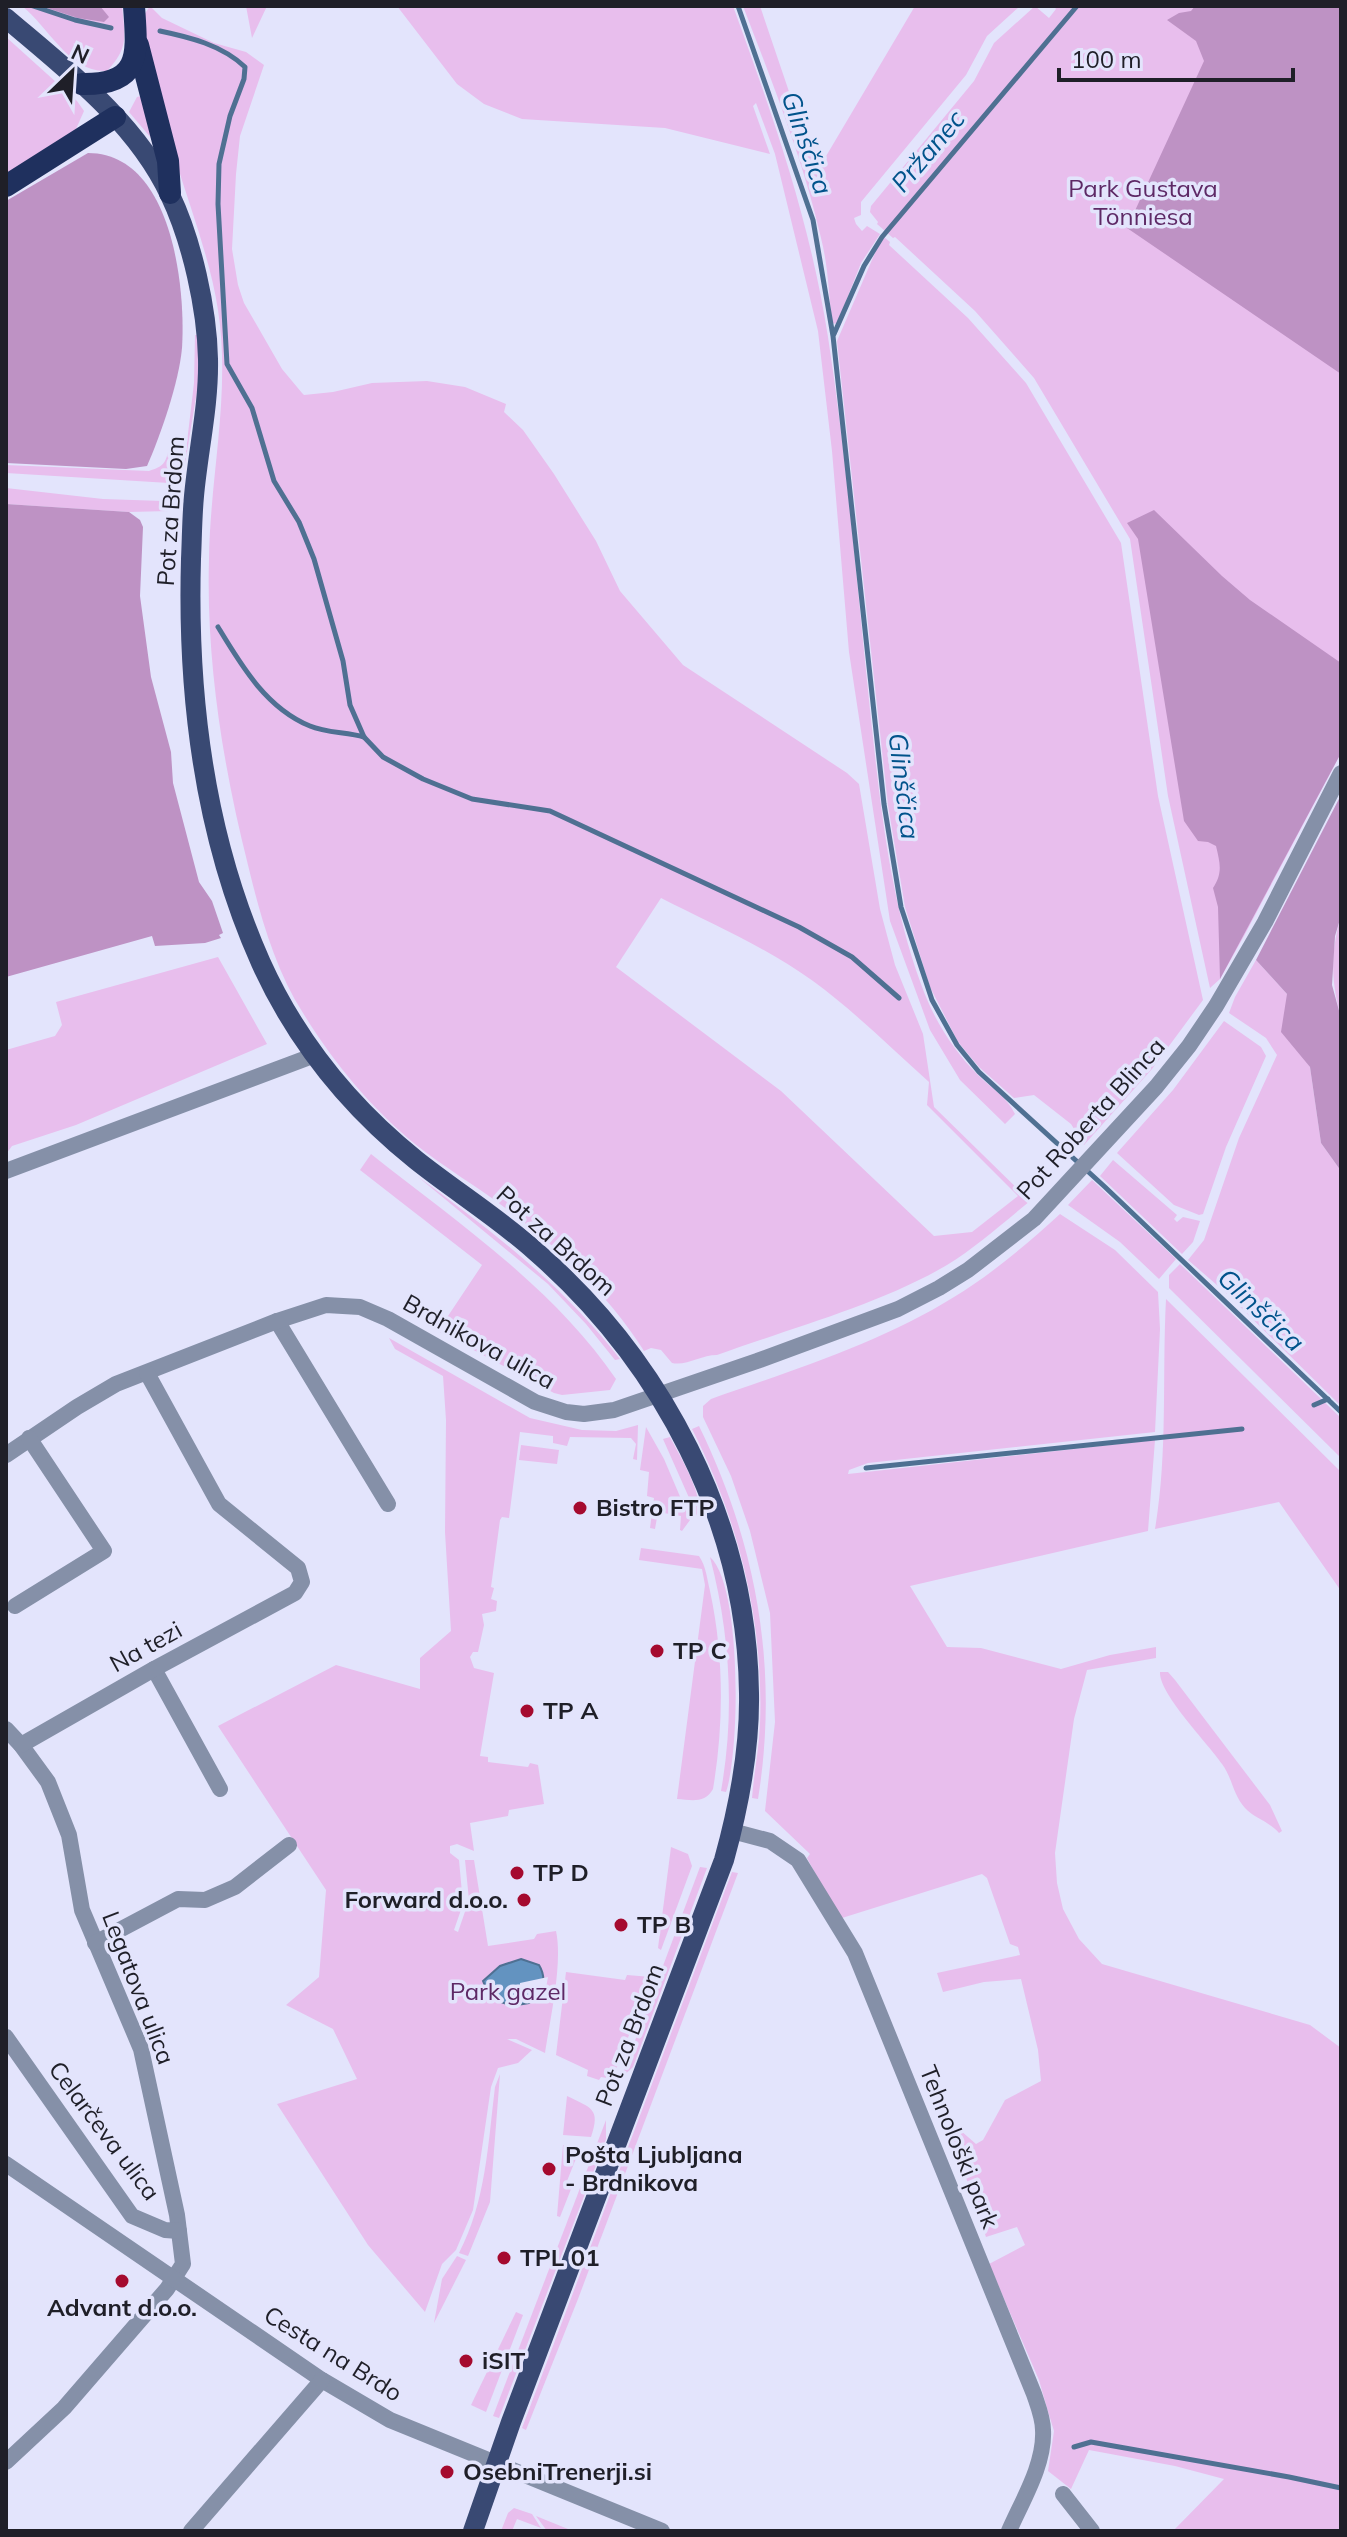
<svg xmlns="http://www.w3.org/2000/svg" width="1347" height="2537" viewBox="0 0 1347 2537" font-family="Mulish,sans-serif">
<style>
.green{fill:#e8beed;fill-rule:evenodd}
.forest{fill:#be92c4}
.water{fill:#6393c0;stroke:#4f7092;stroke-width:2}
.pier{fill:#e3e4fc}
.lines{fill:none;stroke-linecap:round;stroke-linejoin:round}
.stream{stroke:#4f7092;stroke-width:5}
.minor{stroke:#8590a8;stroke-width:16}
.major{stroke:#394973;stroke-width:20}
.highway{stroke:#1f305e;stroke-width:22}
.poi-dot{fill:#a50a2f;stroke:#e3e4fc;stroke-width:3}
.labels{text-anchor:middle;stroke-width:7;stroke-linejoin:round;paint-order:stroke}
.park-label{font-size:24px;fill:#5e2966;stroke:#e3e4fc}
.street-label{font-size:24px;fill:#1f1f28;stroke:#e3e4fc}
.poi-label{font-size:24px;font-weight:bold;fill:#1f1f28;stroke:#e3e4fc;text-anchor:start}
.water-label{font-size:26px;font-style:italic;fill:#01538b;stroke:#e3e4fc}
</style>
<rect width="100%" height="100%" fill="#e3e4fc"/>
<g class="green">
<path d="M22 6H122C125 36 129 48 107 71 69 73 48 26 22 6Z"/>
<path d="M150 6 162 18 214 43 246 52 264 65 240 136 236 174 232 249 238 285 244 303 282 369 302 393 304 395 333 392 372 383 427 381 465 387 506 404 504 412 523 430 554 474 596 541 620 591 683 665 847 773 859 784 880 909 895 965 923 1034 934 1107 1030 1201C1003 1223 976 1247 947 1265 879 1305 791 1328 717 1355 701 1355 687 1366 672 1363L661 1350 651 1348 644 1351C610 1297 559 1248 508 1210 478 1187 445 1168 415 1144 371 1108 333 1062 303 1013 275 969 260 915 248 865 223 766 206 661 209 559 210 476 231 393 218 310 210 258 190 208 175 158 161 111 149 66 142 18ZM661 898C712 924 766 947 813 981 854 1011 891 1048 929 1082L927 1105 1018 1196 972 1232 934 1236 781 1091 616 967Z"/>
<polygon points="246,6 267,6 252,38"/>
<path d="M397 6H733C773 116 810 221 828 337 847 461 857 586 870 710 880 802 889 896 921 984 933 1018 952 1049 978 1075 991 1088 1007 1097 1015 1114L1005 1124 960 1080 930 1030 890 921 849 652 832 451 818 331 775 154 756 103 753 106 770 154 665 128 522 119 484 104 457 84Z"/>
<path d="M743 6H760L801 127 819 168 915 6H1020L987 36 966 75 861 202V215L854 218 856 224 862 231 867 226 880 234 861 263 837 324 832 323C829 295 828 265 821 238 803 159 772 82 743 6Z"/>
<polygon points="1035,6 1049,18 1056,9 1054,6 1341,6 1341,753 1244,936 1220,979 1210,988 1168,796 1130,539 1034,378 975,311 895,237 893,238 877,224 878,222 870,212 871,206 974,81 994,43"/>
<polygon points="6,37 77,101 84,111 76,129 6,175"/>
<polygon points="141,96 151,138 129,112 137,97"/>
<polygon points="884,237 890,242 889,245 968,318 1026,383 1121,543 1158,796 1203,1000 1152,1069 1084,1145 1071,1124 1034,1095 1014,1098 979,1067 958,1042 930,987 905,907 888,805 837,341 878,246"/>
<polygon points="195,335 198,335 200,373 183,476 194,383"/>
<path d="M175 444 174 470 169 483 6 473V465L149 471C164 466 165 464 169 449Z"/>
<polygon points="6,488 103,499 163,501 169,511 129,512 6,504"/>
<path d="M1341 916V1018C1331 981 1330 954 1341 916Z"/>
<polygon points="218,957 267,1044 76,1125 12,1146 6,1154 6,1050 55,1036 62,1025 56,1002"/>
<polygon points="1256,960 1287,994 1301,1054 1310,1067 1321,1143 1341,1171 1341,1406 1225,1292 1188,1260 1204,1240 1239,1138 1277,1055 1266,1038 1229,1013 1235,997"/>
<polygon points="1224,1021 1261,1047 1266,1056 1226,1147 1203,1214 1199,1215 1174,1205 1117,1153 1173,1090"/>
<path d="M371 1154C458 1223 553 1287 616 1379L610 1390 562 1395 554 1393 438 1331 482 1265 360 1170Z"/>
<polygon points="1113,1160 1177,1215 1174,1219 1177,1222 1183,1217 1200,1221 1193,1242 1182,1254 1100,1176"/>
<path d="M417 1176C493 1232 561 1283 620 1359L615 1360 586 1324 548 1284Z"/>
<polygon points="1092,1180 1176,1259 1159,1279 1120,1242 1068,1205"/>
<path d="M1060 1214 1115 1250 1158 1292 1160 1329 1155 1432 868 1463 849 1470 848 1474 1155 1440 1148 1531 910 1586 947 1647 981 1648 1061 1669 1110 1655 1156 1647V1658L1087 1670 1074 1719 1055 1853 1057 1883 1063 1909 1079 1939 1102 1964 1310 2025 1341 2048V2531H1173L1224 2479 1175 2466 1089 2450 1071 2489 1048 2471 1054 2431 1047 2408 1039 2380 989 2264 1025 2245 1017 2227 986 2237 953 2139 960 2130 976 2144 983 2140 1005 2100 1041 2081 1038 2050 1021 1979 984 1982 943 1992 937 1973 1020 1955 1018 1947 1010 1944 987 1878 982 1874 842 1918 837 1914 807 1858 810 1854 765 1811 775 1722 770 1613 750 1531 731 1476 703 1417V1406L711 1399C791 1371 882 1342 954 1297 992 1274 1027 1244 1060 1214Z"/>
<polygon points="1180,1264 1341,1418 1341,1458 1169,1288 1169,1275"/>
<path d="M1166 1299 1341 1472V1591L1279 1502 1155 1529C1168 1454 1162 1376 1166 1299Z"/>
<path d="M389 1338 530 1418 582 1430 616 1431 638 1425 637 1460 633 1459 636 1444 631 1438 570 1437 567 1446 553 1443V1436L520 1432 509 1518 502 1517 500 1520 491 1587 494 1588 491 1599 497 1601 496 1611 482 1614 484 1625 478 1652H473L470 1657 474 1668 494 1673 480 1756 488 1757V1762L528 1767 530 1763 538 1765 544 1804 509 1810 508 1816 470 1823 474 1851 457 1844 450 1846V1853L459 1860 463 1904 454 1930 458 1932 469 1900 465 1860H474L488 1946 534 1939 537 1934 556 1931C563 1963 550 2019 545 2053L516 2039H507L532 2050 518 2063 498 2068 491 2087 473 2210 456 2250 442 2264 425 2312 368 2245 277 2104 357 2079 333 2029 286 2005 319 1977 326 1890 218 1726 336 1665 420 1689V1658L451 1631 445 1532 446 1420 443 1376 395 1349Z"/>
<path d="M699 1426C757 1545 779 1669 758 1799L752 1798C754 1773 759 1749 760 1724 764 1621 739 1521 692 1429Z"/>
<polygon points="646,1427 664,1459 690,1520 682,1531 680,1530 681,1516 658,1512 655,1529 650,1528 654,1498 647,1496 649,1472 640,1470"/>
<path d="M670 1437C680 1457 705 1496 698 1518L663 1439Z"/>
<polygon points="521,1445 559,1450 557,1464 519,1460"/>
<path d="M641 1548 699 1556C706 1566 707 1579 710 1591 724 1656 724 1724 713 1789 705 1804 691 1800 677 1799L705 1585 702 1569 639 1560Z"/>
<path d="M710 1557C742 1585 740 1752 726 1792L721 1791C735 1713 730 1633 710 1557Z"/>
<path d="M1160 1672H1168L1175 1680 1270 1805 1282 1831 1279 1833C1267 1820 1254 1818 1245 1808 1233 1795 1232 1777 1222 1764 1208 1743 1159 1694 1160 1672Z"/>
<polygon points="671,1847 688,1854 692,1866 661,1950 658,1948"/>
<polygon points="700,1867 707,1868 633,2067 621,2078"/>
<polygon points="732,1872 738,1873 578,2299 526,2430 522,2428"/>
<polygon points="566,1972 625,1980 627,1975 651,1977 615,2072 607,2078 601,2077 599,2080 587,2076 588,2070 556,2055"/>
<path d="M500 2074 490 2202 468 2256 459 2253C486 2201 488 2144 495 2087Z"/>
<path d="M567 2096C591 2108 601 2108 591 2137L563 2135Z"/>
<polygon points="606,2120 606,2139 499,2418 493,2416"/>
<polygon points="563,2145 581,2146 565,2186 571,2189 560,2217 557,2216"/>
<polygon points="457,2256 466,2260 434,2323 442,2279"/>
<polygon points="516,2312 523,2315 486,2412 471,2405"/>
<polygon points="514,2508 532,2514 541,2528 517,2519 512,2531 501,2531 508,2513"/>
<polygon points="536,2516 568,2529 602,2531 547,2531"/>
</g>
<g class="forest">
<polygon points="41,6 100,6 109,17 104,22 78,18"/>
<polygon points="1195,6 1341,6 1341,374 1127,228 1204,61 1196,41 1167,20 1179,13 1191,11"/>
<path d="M88 153C171 153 186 285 182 348 179 382 161 434 147 466L126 469 6 463V201Z"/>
<polygon points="6,504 129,512 140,520 143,527 140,596 151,677 171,752 173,783 199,882 212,901 223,933 219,935 221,938 205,943 155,946 152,936 6,977"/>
<path d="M1154 510 1222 576 1250 600 1341 663V753L1220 979 1218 907 1213 888C1223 873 1220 863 1216 846L1208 842 1198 841 1184 821 1138 539 1127 523Z"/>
<polygon points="1341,795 1341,916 1335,936 1332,985 1341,1018 1341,1171 1321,1143 1310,1067 1281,1032 1287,994 1256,960"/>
</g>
<path class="water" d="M521 1959 539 1965C548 1980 542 1994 529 2003 508 2008 491 2003 483 1981L500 1966Z"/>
<polygon class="pier" points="548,1977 545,1993 520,1990 520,1983"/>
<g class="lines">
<g class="stream">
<polyline points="33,6 75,20 111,28"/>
<polyline points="738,6 813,220 833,336 884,804 901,907 932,1000 957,1045 979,1072 1105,1187 1341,1412"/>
<path d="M160 31C189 37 222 45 245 67L244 79 230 116 219 164 218 204 227 364 252 408 274 481 299 522 314 559 343 661 350 705 364 737 383 757 423 779 472 799 550 811 799 927 852 957 899 998"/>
<polyline points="834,334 864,266 882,237 1077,6"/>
<path d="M218 627C241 665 266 708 310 726 326 733 347 732 364 737"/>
<polyline points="1314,1405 1328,1399"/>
<polyline points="866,1468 1242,1429"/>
<polyline points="1074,2447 1091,2442 1289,2477 1341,2488"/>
</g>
<g class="minor">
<polyline points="6,1171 315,1055"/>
<polyline points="277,1321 388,1504"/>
<polyline points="6,1455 77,1407 116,1384 277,1321 326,1305 360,1307 388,1319 535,1402 566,1412 584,1414 614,1410 757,1361 898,1309 939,1288 968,1270 1034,1219 1156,1087 1189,1046 1216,1006 1265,922 1341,773"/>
<polyline points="15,1606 104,1551 29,1438"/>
<polyline points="154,1669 220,1789"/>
<polyline points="6,1729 21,1745 48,1782 69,1835 82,1910 141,2049 177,2215 183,2264 167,2289 64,2408 6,2462"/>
<polyline points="21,1745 154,1669 295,1593 302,1582 298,1568 219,1504 147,1373"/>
<path d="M732 1831 770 1841 798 1860 855 1953 1034 2394C1038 2406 1043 2418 1043 2430 1045 2464 1022 2501 1009 2531"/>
<polyline points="95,1943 178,1899 205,1900 235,1887 289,1845"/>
<polyline points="6,2037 132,2216 165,2230 179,2231"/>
<polyline points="6,2164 322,2380 390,2420 662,2531"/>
<polyline points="1063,2494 1092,2531"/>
<polyline points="191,2531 322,2380"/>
</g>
<path class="major" d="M6 18C66 69 136 122 170 195 192 241 207 309 208 359 209 405 198 451 194 496 192 517 192 538 191 559 187 696 205 838 261 963 296 1040 350 1107 416 1160 455 1191 497 1217 534 1250 662 1361 747 1522 749 1693 750 1750 739 1806 724 1860L511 2422 473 2531"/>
<g class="highway">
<polyline points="138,45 168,161 170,193"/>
<path d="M82 84C143 85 137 52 134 6"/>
<polyline points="6,186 115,117"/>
</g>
</g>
<g class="poi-dot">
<circle cx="580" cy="1508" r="8"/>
<circle cx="657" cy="1651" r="8"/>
<circle cx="527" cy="1711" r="8"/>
<circle cx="517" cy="1873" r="8"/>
<circle cx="524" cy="1900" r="8"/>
<circle cx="621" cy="1925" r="8"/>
<circle cx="549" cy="2169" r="8"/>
<circle cx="504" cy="2258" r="8"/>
<circle cx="122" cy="2281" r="8"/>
<circle cx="466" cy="2361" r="8"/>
<circle cx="447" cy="2472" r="8"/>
</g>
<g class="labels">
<g class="park-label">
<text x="1143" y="197">Park Gustava<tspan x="1143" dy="28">Tönniesa</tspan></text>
<text x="508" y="2000">Park gazel</text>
</g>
<g class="street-label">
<text transform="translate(171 511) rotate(-86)" y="8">Pot za Brdom</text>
<text transform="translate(1091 1119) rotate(-48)" y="8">Pot Roberta Blinca</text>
<text transform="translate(556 1241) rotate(42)" y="8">Pot za Brdom</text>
<text transform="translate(479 1342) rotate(29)" y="8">Brdnikova ulica</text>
<text transform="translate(146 1647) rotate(-29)" y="8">Na tezi</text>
<text transform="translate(138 1988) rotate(69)" y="8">Legatova ulica</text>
<text transform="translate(630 2035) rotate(-69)" y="8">Pot za Brdom</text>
<text transform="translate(104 2131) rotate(53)" y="8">Celarčeva ulica</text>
<text transform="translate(959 2147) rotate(68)" y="8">Tehnološki park</text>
<text transform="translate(333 2354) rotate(32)" y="8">Cesta na Brdo</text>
</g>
<g class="poi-label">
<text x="596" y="1516">Bistro FTP</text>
<text x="673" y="1659">TP C</text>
<text x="543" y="1719">TP A</text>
<text x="533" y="1881">TP D</text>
<text x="508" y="1908" text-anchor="end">Forward d.o.o.</text>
<text x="637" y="1933">TP B</text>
<text x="565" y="2163">Pošta Ljubljana<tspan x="565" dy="28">- Brdnikova</tspan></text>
<text x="520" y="2266">TPL 01</text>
<text x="122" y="2316" text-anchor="middle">Advant d.o.o.</text>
<text x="482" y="2369">iSIT</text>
<text x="463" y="2480">OsebniTrenerji.si</text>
</g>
<g class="water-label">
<text transform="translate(807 143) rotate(71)" y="9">Glinščica</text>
<text transform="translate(928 151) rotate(-50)" y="9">Pržanec</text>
<text transform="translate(904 786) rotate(83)" y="9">Glinščica</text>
<text transform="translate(1261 1310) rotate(43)" y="9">Glinščica</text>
</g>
</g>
<rect width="1347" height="2537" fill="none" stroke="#1f1f28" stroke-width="16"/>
<g transform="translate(72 72) rotate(25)" stroke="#e3e4fc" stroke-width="6" paint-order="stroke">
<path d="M0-6L14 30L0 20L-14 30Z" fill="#1f1f28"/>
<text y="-12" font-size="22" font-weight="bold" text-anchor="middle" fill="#1f1f28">N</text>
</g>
<path d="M1059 68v12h234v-12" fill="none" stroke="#1f1f28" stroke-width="4"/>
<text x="1071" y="68" font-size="24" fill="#1f1f28" stroke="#e3e4fc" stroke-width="6" paint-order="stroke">100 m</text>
</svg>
